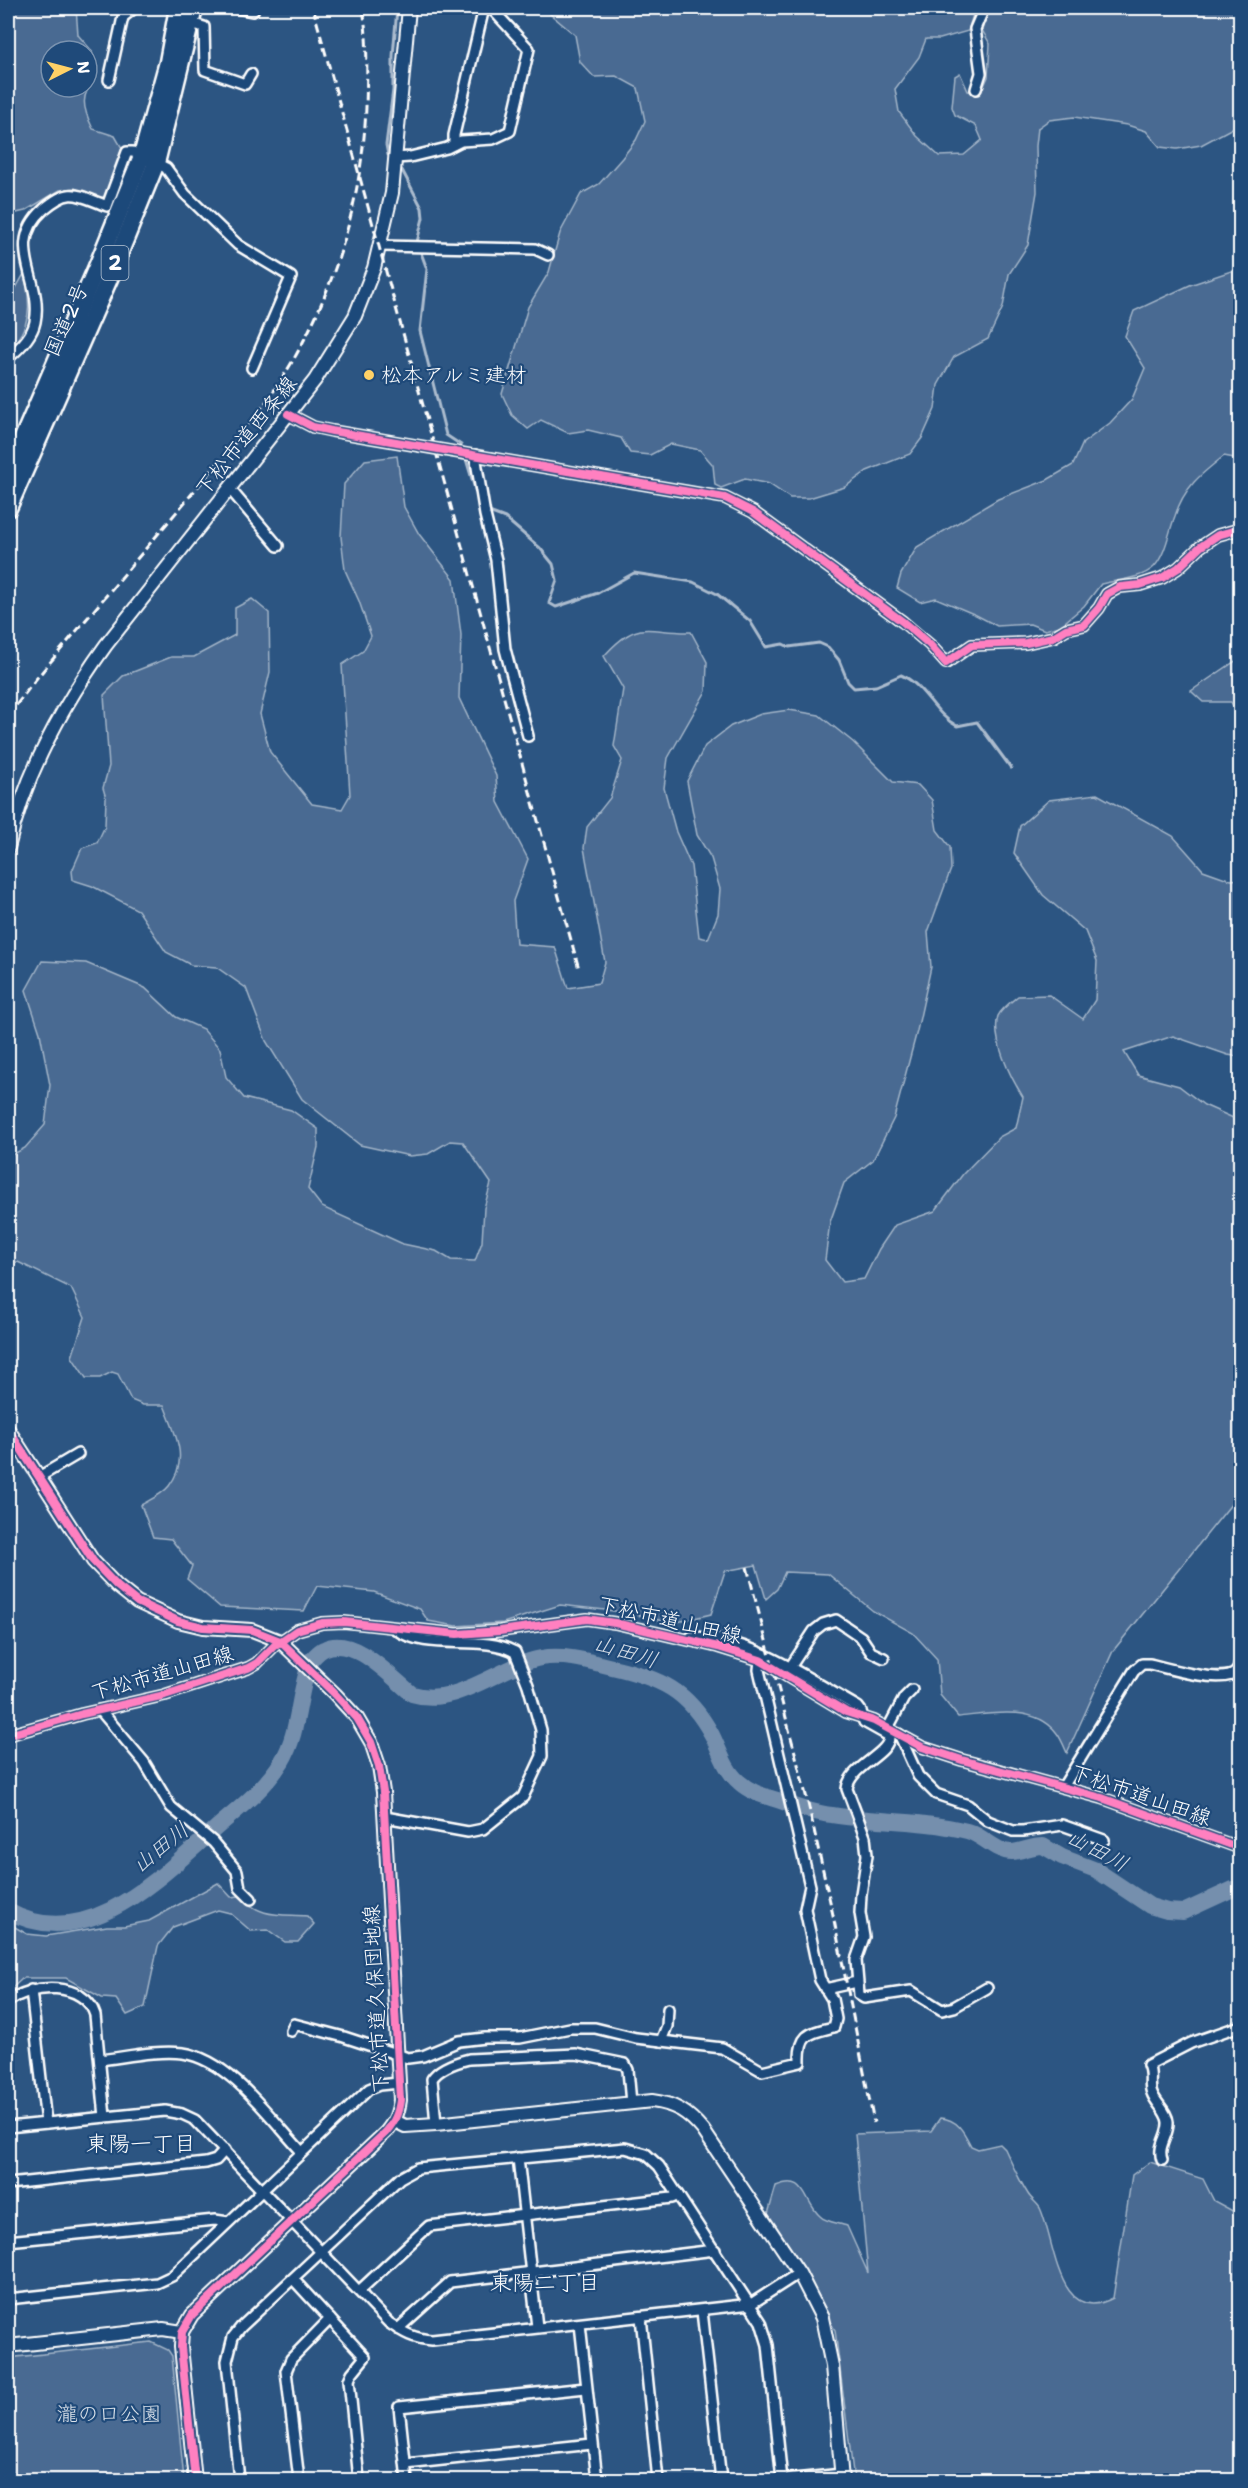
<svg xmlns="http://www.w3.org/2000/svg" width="1248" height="2488" viewBox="0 0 1248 2488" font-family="'Shantell Sans','Klee One',sans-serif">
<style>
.green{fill:#486b92;stroke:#a4b5c8;stroke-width:1.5;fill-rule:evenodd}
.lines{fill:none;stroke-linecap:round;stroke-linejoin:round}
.stream{stroke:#acbcce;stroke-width:3}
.river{stroke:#748fad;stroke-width:16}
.street-casing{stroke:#fff;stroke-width:14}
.secondary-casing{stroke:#fff;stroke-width:16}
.highway-casing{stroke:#fff;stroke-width:21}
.street{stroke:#1f4a7a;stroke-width:9}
.secondary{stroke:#1f4a7a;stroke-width:12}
.highway{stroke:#1f4a7a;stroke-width:16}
.rail{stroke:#fff;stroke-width:3;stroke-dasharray:9 4.5;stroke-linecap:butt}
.cycleway-casing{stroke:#1f4a7a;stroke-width:11}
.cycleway{stroke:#ff80c0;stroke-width:8}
.poi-dot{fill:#ffd166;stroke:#1f4a7a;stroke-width:2}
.labels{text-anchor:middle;stroke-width:4.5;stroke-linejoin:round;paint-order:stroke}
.shield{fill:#1f4a7a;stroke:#bcc9d7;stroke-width:1.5}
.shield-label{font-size:20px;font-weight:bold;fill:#fff}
.street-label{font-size:21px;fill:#fff;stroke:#1f4a7a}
.poi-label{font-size:21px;fill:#fff;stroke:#1f4a7a;text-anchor:start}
.park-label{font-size:21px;fill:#dae1e9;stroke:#1f4a7a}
.water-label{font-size:22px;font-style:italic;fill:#d5dde6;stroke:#1f4a7a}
.neighbourhood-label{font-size:22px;fill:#fff;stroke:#1f4a7a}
</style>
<rect width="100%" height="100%" fill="#2c5582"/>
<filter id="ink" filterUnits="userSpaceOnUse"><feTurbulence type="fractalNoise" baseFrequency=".0167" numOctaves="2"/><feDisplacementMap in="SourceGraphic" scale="12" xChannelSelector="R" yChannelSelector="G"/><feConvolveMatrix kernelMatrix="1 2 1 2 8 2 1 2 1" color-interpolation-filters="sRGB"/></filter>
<g filter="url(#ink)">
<g class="green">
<path d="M8 8H76L78 35 92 51 96 76C80 96 82 107 93 129L115 136 122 148 106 197H93L75 188 60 190 25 211 8 215ZM51 51H87V87H51Z"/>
<polygon points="543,8 975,8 968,31 940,39 926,39 919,57 895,89 899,112 917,136 939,156 964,155 982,140 976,126 955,115 952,107 955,76 960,73 968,91 981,92 988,77 990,44 982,30 988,8 1011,8 1018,12 1029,11 1032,8 1240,8 1240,124 1201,145 1177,149 1160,147 1146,131 1127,125 1074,117 1049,120 1038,128 1036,146 1037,192 1028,245 1009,274 1003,307 988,339 954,357 938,385 935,409 922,438 910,454 867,471 845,487 809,498 790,498 769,484 745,479 721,488 715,485 713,465 700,450 671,444 650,455 630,453 621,438 588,430 568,433 541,420 528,429 512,415 502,394 528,307 549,272 560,233 581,194 599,184 622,158 636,140 645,121 638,88 616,76 594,77 580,62 575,35"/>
<path d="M1240 268V459L1224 456C1201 474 1184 487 1175 516 1169 531 1166 554 1154 567 1142 579 1117 580 1101 584L1084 606 1060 626 1045 630 1030 624 997 626 976 615 936 598 920 602 897 588 901 574 917 547 998 499 1047 480 1073 465 1083 443 1110 423 1132 399 1145 368 1125 336 1134 311 1190 285Z"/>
<path d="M24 274C32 305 31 328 8 351V295H12Z"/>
<path d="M397 456 404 507 419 534 454 579 461 635 459 698 496 776 498 802 528 859 513 901 516 944 555 947 568 988 599 983 605 962 584 848 587 827 610 798 622 760 614 746 623 689 604 656C639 617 646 633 691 632L707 662 706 691 668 758 664 788 676 832 691 866 699 937 708 939 718 914 720 889 711 858 697 835 687 781 705 746 731 726 761 714 789 710 819 715 853 742 893 782 918 785 932 800 937 830 950 847 951 869 928 932 931 967 917 1031 894 1118 873 1160 844 1183 830 1222 825 1260 842 1282 864 1279 879 1249 895 1225 935 1211 963 1174 999 1137 1016 1128 1023 1097C1011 1078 991 1039 998 1016 1001 1009 1012 1001 1018 996L1049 995 1083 1019 1095 1000 1097 961 1085 931 1043 895 1014 853 1020 826 1049 800 1097 794 1173 836 1203 870 1231 880 1240 879V1057L1228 1055 1173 1036 1124 1052 1138 1075 1179 1086 1204 1105 1240 1121V1496L1237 1497 1113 1651 1067 1753C1064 1746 1061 1738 1056 1732 1034 1704 988 1714 958 1717L940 1695 937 1659 913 1633 873 1611 828 1574 785 1572 777 1589 766 1599 756 1565 725 1571 711 1614 673 1623 623 1612 560 1605 503 1623 456 1626 428 1621 420 1609 374 1592 317 1586 304 1611 220 1607 187 1579 192 1566 171 1539 153 1537 141 1505C150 1500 163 1494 169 1486 190 1459 175 1434 164 1405H143L131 1400 118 1374 112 1372 100 1378H86L72 1357 85 1317 71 1288 18 1262 8 1263V1157L25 1148 45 1125 50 1085 40 1033 26 990 42 961 86 963 145 988 176 1017 203 1029 220 1049 226 1077 244 1098 291 1110 318 1129V1147L308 1189 322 1207 403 1244 436 1251 451 1260 475 1261 482 1242 484 1208 491 1183 463 1142 450 1141 428 1154 410 1156 360 1145 302 1099 266 1041 246 988 216 967 191 965 166 952 138 910 92 886 73 880 72 871 82 848 97 843 105 826 106 798 103 788 109 766 104 695 123 676 171 657H194L235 635V608L252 599 269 613 270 672 260 714 270 752 312 804 342 809 350 795 342 665 363 651 371 636 359 601 345 570 341 537 344 484 365 460Z"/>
<polygon points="1240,658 1240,719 1231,702 1203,702 1191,691"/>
<path d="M218 1883 231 1897 239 1896C261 1918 278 1914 307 1916L314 1924 298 1942H285L268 1930 251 1931 230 1913 218 1910 173 1927 158 1946 145 2007 127 2015 116 1999 102 1998 66 1978H23L8 1992V1923L27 1934 46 1936 107 1926H124L149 1921Z"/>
<path d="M940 2118C958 2119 964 2132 971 2146L978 2149 1000 2144 1005 2149C1012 2164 1019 2180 1028 2194 1031 2199 1037 2203 1040 2208 1055 2239 1057 2328 1113 2298L1132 2175 1150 2162 1203 2179 1214 2201 1240 2215V2480H854L835 2330 768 2214 776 2186C807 2173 803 2201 820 2216 825 2222 839 2223 847 2226L868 2273 855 2134 931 2131Z"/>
<polygon points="151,2342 168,2350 172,2356 184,2480 18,2480 8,2471 8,2358"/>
</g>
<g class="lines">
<g class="stream">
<polyline points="388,155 386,145 393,90 393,56 397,8"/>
<polyline points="402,170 422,208 423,218 417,242 427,269 420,331 446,435 461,445 462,448"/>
<polyline points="466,459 481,509"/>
<path d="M489 512 505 518 540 548 553 564 557 580 549 603 556 607 598 593 634 573 693 582 717 594 750 621 766 647 783 644 789 647 819 643 828 647 839 660 848 682 854 688 876 686 901 675C925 685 934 714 957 726L977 722 1011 768"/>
</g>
<path class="river" d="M8 1911C86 1955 160 1877 215 1829 239 1808 265 1789 282 1761 299 1733 298 1695 309 1665 310 1660 319 1651 324 1649 353 1634 391 1677 412 1694 457 1708 498 1666 541 1658 565 1654 588 1661 612 1667 660 1678 688 1690 712 1735 720 1751 725 1770 739 1782 751 1793 765 1796 780 1801 797 1807 814 1813 832 1815 877 1822 923 1820 967 1831 983 1835 995 1852 1012 1852 1022 1851 1032 1846 1043 1846L1062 1857 1096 1870 1150 1906 1167 1911 1183 1912 1233 1889 1240 1888"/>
<defs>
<g id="street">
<polyline points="237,8 253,11"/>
<polyline points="191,23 204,27 205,70 245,84 251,74"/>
<polyline points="109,80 123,17 134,8"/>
<polyline points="976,89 981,73 975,29 984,8"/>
<polyline points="454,144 454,135 484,8"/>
<polyline points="395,158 410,157 447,148 461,141 493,139 510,131 529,49 491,8"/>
<polyline points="381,246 535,249 548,255"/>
<path d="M8 358C19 349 32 337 35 322 44 280 3 246 44 209 71 186 77 195 107 206L127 152H133L166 168 185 194 238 245 291 277 252 368"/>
<polyline points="288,414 313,427 332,431 725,498 753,512 903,622 930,645 946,663 972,645 1026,643 1053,637 1066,629 1084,625 1099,608 1107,594 1120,587 1140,585 1162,578 1178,568 1200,547 1218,535 1240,529"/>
<polyline points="475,455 485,515 496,560 505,649 528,736"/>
<polyline points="229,488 278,546"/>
<polyline points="39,1477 78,1454"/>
<path d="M691 1637C753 1637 806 1678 858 1707L861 1711 864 1722 889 1736C890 1755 849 1766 847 1789L865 1837 867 1855 861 1894 860 1913 864 1937 856 1960 859 1995 864 1998 911 1991 942 2010 954 2007 987 1988"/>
<polyline points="789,1669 814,1631 823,1624 836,1620 861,1637 871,1652 884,1658"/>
<polyline points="100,1710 144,1762 171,1807 213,1842 237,1871 240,1888 251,1899"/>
<polyline points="888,1728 904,1698 912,1690"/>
<polyline points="899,1734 918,1776 936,1794 968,1805 988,1821 1013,1831 1023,1831 1062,1825 1104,1840"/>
<polyline points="8,1735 82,1714 165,1695 248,1668 257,1663 274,1646 297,1630 322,1623 344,1622 457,1634 500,1631 587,1619 615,1623 718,1647 760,1660 846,1712 874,1721 922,1747 962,1760 1102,1798 1240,1848"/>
<path d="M1063 1787 1134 1671 1142 1664H1150C1165 1668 1225 1685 1236 1672 1239 1669 1239 1666 1240 1663"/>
<path d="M385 1817 468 1832 483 1829 523 1797 542 1756 541 1730 528 1685 515 1652C481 1633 427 1653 395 1629"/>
<polyline points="825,1989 857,1982"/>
<polyline points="31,1990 46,2123"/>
<path d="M8 2002C31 1983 85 1981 95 2015L105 2117"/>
<path d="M291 2031 294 2024 344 2037 408 2058 423 2056 459 2041 485 2038H520L570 2028H595L636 2038 722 2048 762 2071 800 2062C799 2033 810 2033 834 2027L836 2019 832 1999 820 1980 805 1909 810 1886 759 1670 760 1660"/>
<polyline points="661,2041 667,2026 668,2009"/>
<path d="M100 2060C126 2057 156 2050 183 2053 230 2060 271 2119 302 2152"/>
<path d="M436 2124 432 2079C439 2068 457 2062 469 2059L576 2054 625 2064 628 2070 631 2103"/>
<path d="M8 2127 165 2111 182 2114 195 2120 389 2323C404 2333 414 2339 432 2340L751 2304 799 2273"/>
<polyline points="518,2158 537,2327"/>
<path d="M1162 2160C1157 2145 1169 2136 1168 2122 1167 2111 1156 2104 1152 2093 1148 2084 1153 2075 1148 2065L1191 2043 1240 2026"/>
<polyline points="8,2184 206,2163 216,2160 225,2150"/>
<polyline points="8,2241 215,2220 228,2222"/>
<polyline points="293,2279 365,2357 352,2373 349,2380 359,2480"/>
<polyline points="359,2291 429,2226 672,2198 678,2195"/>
<polyline points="8,2299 157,2283 172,2276 369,2089 379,2085 399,2083"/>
<polyline points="702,2311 721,2480"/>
<polyline points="641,2317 658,2480"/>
<polyline points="580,2324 597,2480"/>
<polyline points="398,2329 450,2282 715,2250"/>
<polyline points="406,2464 592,2444"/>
<polyline points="239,2480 227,2361 233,2337 241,2327 400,2178 418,2168 625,2148 646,2154 659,2166 761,2322 768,2345 782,2480"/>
<polyline points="299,2480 286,2371 291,2359 330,2319"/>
<polyline points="407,2480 399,2407 586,2388"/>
<polyline points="785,2480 842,2474"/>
</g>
<g id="secondary">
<path d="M8 848C25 773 62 706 106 645L315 380 355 316 374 268 392 193 409 8"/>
<path d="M8 1429 93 1561 117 1586 137 1602 178 1621 203 1627 252 1630 280 1641 335 1694 357 1718 371 1742 379 1766 383 1792 400 2100C398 2114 395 2121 386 2132L192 2315 182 2332 181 2347 195 2480"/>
<path d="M395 2121 405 2126 436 2124 652 2101C675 2104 688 2112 703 2130L799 2273 822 2318 832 2366 842 2480"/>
<polyline points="8,2346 163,2329 182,2332"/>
</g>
<g id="highway">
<polyline points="8,473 97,267 142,156 168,62 178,8"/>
<polyline points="8,508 111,274 156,163 194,8"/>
</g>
</defs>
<use href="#street" class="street-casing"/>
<use href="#secondary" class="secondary-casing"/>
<use href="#highway" class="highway-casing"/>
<use href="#street" class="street"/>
<use href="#secondary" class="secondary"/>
<use href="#highway" class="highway"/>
<g class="rail">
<polyline points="313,8 579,969"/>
<path d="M8 716 36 679C86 620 135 561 185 502 227 452 273 401 303 342 341 270 363 188 366 107 367 74 368 40 363 8"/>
<polyline points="747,1567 808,1803 833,1915 874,2123"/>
</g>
<defs>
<g id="cycleway">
<polyline points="288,414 313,427 332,431 725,498 753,512 903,622 930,645 946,663 972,645 1026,643 1053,637 1066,629 1084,625 1099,608 1107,594 1120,587 1140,585 1162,578 1178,568 1200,547 1218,535 1240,529"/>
<path d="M8 1429 93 1561 117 1586 137 1602 178 1621 203 1627 252 1630 280 1641 335 1694 357 1718 371 1742 379 1766 383 1792 400 2100C398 2114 395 2121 386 2132L192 2315 182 2332 181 2347 195 2480"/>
<polyline points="8,1735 82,1714 165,1695 248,1668 257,1663 274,1646 297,1630 322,1623 344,1622 457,1634 500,1631 587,1619 615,1623 718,1647 760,1660 846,1712 874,1721 922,1747 962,1760 1102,1798 1240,1848"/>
</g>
</defs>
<use href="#cycleway" class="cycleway-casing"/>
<use href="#cycleway" class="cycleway"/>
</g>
</g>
<circle class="poi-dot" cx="369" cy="375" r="6"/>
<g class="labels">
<rect class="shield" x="101.5" y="246" width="27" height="34" rx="4.5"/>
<g class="shield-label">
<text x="115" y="270">2</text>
</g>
<g class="street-label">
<text transform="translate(66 320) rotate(-66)" y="7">国道2号</text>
<text transform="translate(246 436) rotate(-51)" y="7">下松市道西条線</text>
<text transform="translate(670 1620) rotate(13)" y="7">下松市道山田線</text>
<text transform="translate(162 1673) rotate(-16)" y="7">下松市道山田線</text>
<text transform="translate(1141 1795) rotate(19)" y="7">下松市道山田線</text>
<text transform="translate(376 1999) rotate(-93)" y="7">下松市道久保団地線</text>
</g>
<g class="poi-label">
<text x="381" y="382">松本アルミ建材</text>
</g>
<g class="park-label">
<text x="109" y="2421">瀧の口公園</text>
</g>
<g class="water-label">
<text transform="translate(626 1651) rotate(17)" y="8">山田川</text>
<text transform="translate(160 1847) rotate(-39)" y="8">山田川</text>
<text transform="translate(1098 1850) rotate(28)" y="8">山田川</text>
</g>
<g class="neighbourhood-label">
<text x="141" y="2151">東陽一丁目</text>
<text x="545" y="2290">東陽二丁目</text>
</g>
</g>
<rect width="1248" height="2488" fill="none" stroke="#1f4a7a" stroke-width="30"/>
<rect x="15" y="15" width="1218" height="2458" fill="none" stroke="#fff" stroke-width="2" filter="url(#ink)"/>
<g transform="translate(69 69) rotate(84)"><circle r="28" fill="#1f4a7a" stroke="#7992af" stroke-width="1.5"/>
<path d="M0-4.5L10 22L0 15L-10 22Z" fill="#ffd166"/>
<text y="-9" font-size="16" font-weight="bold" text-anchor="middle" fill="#ffffff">N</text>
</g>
</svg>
